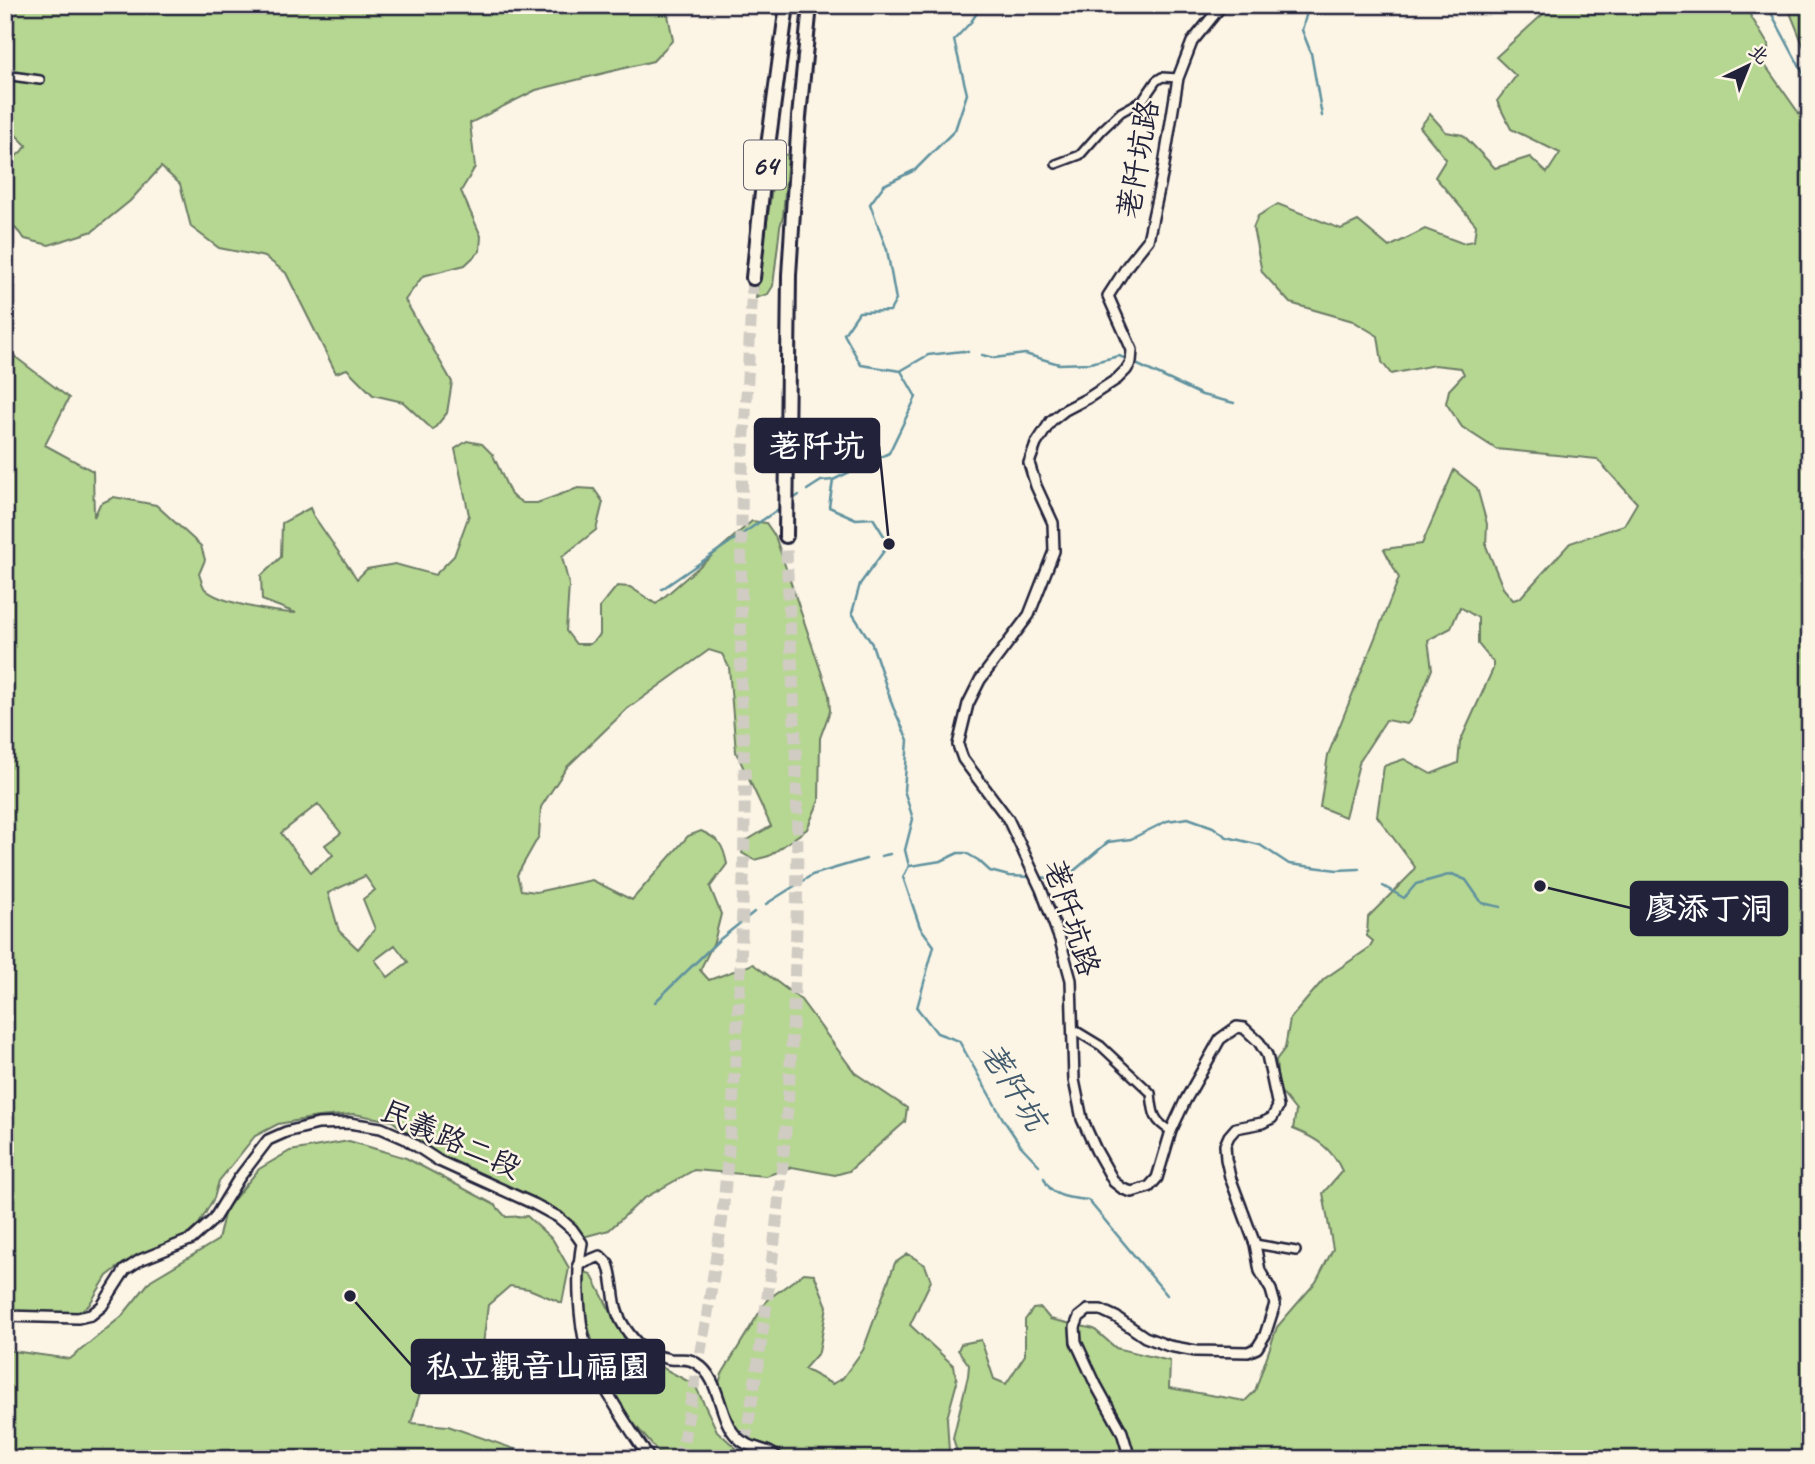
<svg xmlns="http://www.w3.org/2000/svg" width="1815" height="1464" viewBox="0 0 1815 1464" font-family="Caveat,'LXGW WenKai TC',sans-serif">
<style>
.green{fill:#b6d791;stroke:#6c7c66;stroke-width:2;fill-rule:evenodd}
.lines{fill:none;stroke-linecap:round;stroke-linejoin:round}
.stream{stroke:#60929f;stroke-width:2.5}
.trunk-tunnel{stroke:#d0cbc3;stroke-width:12;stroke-dasharray:12 6;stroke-linecap:butt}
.minor-casing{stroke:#22223b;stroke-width:12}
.tertiary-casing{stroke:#22223b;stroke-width:14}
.trunk-casing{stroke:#22223b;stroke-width:18}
.minor{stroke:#fcf5e5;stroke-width:7}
.tertiary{stroke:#fcf5e5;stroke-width:9}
.trunk{stroke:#fcf5e5;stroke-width:12}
.labels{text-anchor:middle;stroke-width:5;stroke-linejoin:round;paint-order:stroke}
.shield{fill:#fcf5e5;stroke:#63616e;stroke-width:2}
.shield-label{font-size:28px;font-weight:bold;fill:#22223b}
.street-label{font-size:30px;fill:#22223b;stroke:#fcf5e5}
.water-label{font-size:32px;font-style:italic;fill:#415a6d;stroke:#fcf5e5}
.leader{fill:none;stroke:#22223b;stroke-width:2.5}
.callout-dot{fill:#22223b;stroke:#fcf5e5;stroke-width:2.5}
.callout{fill:#22223b;stroke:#22223b;stroke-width:2.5}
.callout-label{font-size:32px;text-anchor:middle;font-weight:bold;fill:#fff}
</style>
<rect width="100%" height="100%" fill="#fcf5e5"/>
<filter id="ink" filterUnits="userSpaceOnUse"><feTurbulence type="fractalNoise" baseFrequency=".0143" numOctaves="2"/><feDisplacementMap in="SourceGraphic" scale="14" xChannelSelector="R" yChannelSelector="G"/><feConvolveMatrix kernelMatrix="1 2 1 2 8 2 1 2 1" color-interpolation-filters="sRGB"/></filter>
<g filter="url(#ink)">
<g class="green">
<polygon points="5,5 666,5 673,40 653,61 536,90 470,123 475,167 461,191 481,236 480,251 465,265 423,276 405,300 452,382 447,413 433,430 403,402 373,395 347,369 336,373 286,273 265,257 219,248 191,227 180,184 161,167 130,201 93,231 49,245 25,239 5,217 5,167 27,146 14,133 5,136"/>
<path d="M1553 5H1744L1769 46 1762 61 1810 129V1459H776L743 1443 714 1398 722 1374 767 1300 804 1273 814 1274 827 1306 819 1352 804 1369 832 1384 842 1379 863 1350 895 1263 908 1254 925 1265 931 1281 910 1325 954 1366 957 1382 947 1418 949 1452H957L953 1438 968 1376 969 1365 958 1350 961 1344 981 1340 994 1379 1006 1384 1025 1355V1320L1033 1309 1041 1308 1050 1319 1094 1329 1116 1348 1170 1361 1169 1388 1245 1401 1255 1391 1277 1327 1316 1282 1333 1249 1323 1193 1342 1171C1332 1148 1316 1138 1293 1129L1296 1111 1278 1088 1276 1060 1285 1048 1290 1019 1324 979 1369 948 1373 941 1367 936 1368 917 1412 873 1415 867 1377 816 1384 766 1404 759 1431 774 1458 763 1460 742 1493 669V662L1478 644V618L1460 607 1451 628 1428 640 1432 669 1412 718 1407 724 1386 720 1360 760 1345 817 1320 807 1328 755 1399 578 1384 549 1422 544 1454 470 1477 488 1487 524 1486 546 1503 588 1513 600 1520 598 1570 543 1624 525 1637 503 1597 459 1496 449 1462 427 1446 403 1449 390 1464 374 1461 368 1434 365 1391 374 1382 362 1378 336 1353 321 1290 303 1262 272 1253 228 1258 216 1278 204 1341 229 1358 221 1389 247 1425 229 1462 243 1474 241 1476 225 1435 177 1446 159 1420 127 1430 114 1446 132 1463 135 1495 168 1530 157 1547 173 1560 153 1511 129 1497 101 1516 76 1496 57Z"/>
<polygon points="1787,5 1810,5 1810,50 1804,47"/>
<polygon points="777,153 788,155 783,216 780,227 773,286 768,294 756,298"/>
<path d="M5 349 69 398 45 445 93 471 94 517 100 504 114 497 156 505 201 546 205 560 199 574C201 579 202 585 205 589 219 603 276 613 296 613L262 600 261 576 281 557 282 523 310 508 313 515 357 579 367 569 395 564 435 575 454 556 469 515 455 449 467 441 482 444 493 455 511 495 523 503H537L578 488 594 489 603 502 596 530 562 557 569 585 566 631 576 644H590L600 635V607L617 586 630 587 656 604 752 521 766 523 775 536 829 695 830 711 820 738 819 801 807 829 769 856 754 860 742 853 746 841 771 826 736 752 729 667 722 654 709 650 627 709 567 767 541 807 539 836 517 875 521 890 536 892 592 880 632 900 688 836 701 831C719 839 723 844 727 864L710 887 721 914 714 942 700 970 709 980 753 964 801 1000 855 1073 907 1108 905 1122 849 1171 835 1175 792 1167 766 1176 694 1170 643 1199 609 1230 583 1237 570 1232 482 1175 474 1177 440 1157 392 1121 354 1114 318 1117 278 1124 255 1136 219 1181 214 1198 199 1224 185 1237 125 1262 107 1276 89 1305 71 1319 5 1317ZM318 804 341 833 325 845 333 855 311 872 281 833ZM365 876 375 890 363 899 375 929 358 949 339 931 328 893ZM395 945 408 962 388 977 375 960Z"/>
<polygon points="349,1141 406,1158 495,1205 506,1217 527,1216 553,1240 569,1268 562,1303 529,1289 510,1286 488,1305 483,1345 499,1353 493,1377 465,1383 425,1376 411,1423 448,1426 543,1459 5,1459 5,1350 70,1359 122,1316 151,1280 218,1240 225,1210 259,1169 290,1151"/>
<polygon points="578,1270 591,1274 631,1351 695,1385 717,1431 748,1459 664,1459 618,1405 603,1378 576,1284"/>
</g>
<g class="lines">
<g class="stream">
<polyline points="982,5 971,22 954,40 967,94 955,130 915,170 884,185 870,204 887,250 896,300 890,311 859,312 844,334 861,365 901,371 916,397 889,453 833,480 829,507 856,519 873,518 889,544 860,584 852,613 872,644 893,707 908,740 904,790 913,819 905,850 909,866 903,877 920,927 934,946 917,1008 937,1033 959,1041 1003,1119 1021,1146 1039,1165"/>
<polyline points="1309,5 1302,30 1311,53 1322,116"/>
<polyline points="1767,5 1810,86"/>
<polyline points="982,355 994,358 1025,354 1059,364 1090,363 1119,356 1124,358"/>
<polyline points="1138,365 1202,395 1234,403"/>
<polyline points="902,370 928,355 963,351 968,352"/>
<polyline points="807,490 821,481 833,480"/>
<polyline points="793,499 799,495"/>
<polyline points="662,589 783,506"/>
<polyline points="881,856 890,854"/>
<polyline points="910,866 941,861 958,853 966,853 978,860 990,871 1009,876 1053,878 1075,870 1108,842 1131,839 1167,821 1188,818 1213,827 1227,837 1260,845 1289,864 1337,870 1359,869"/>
<polyline points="1383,886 1404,898 1416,884 1452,874 1466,880 1482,903 1501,907"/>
<polyline points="766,904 812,875 866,859"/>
<polyline points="655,1002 719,940 754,912"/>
<path d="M1044 1178C1051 1198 1070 1198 1088 1200L1167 1295"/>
</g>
<g class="trunk-tunnel">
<polyline points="680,1459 707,1316 722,1220 733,1103 740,980 744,864 745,779 741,695 741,578 742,478 753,278"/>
<path d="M742 1459C781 1243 800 1025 797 806 796 716 789 626 786 536"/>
</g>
<defs>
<g id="minor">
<polyline points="5,75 40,80"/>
<polyline points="1056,164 1080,155 1102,130 1121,112 1143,100 1156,81 1162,77 1178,78"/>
<path d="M1073 1029 1101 1046 1151 1093C1153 1113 1153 1121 1171 1131"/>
<polyline points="1255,1244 1296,1251"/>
</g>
<g id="tertiary">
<path d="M578 1265 600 1256C601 1257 607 1263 608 1264 613 1275 613 1298 617 1311 620 1323 629 1334 637 1343 646 1351 658 1357 670 1359 680 1360 688 1357 696 1363 722 1379 717 1417 737 1437 749 1450 768 1447 779 1459"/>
<path d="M5 1316 78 1318 91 1315 102 1306 125 1270 140 1260 192 1239 214 1219 239 1178 268 1140 286 1132 318 1124 349 1123 381 1128 404 1138 439 1161 534 1204 558 1217 572 1229 582 1243C576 1275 578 1331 591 1361 606 1393 630 1430 650 1459"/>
<polyline points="1127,1459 1128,1452 1122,1432 1096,1385 1076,1342 1075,1327 1079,1317 1088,1310 1101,1310 1116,1317 1145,1337 1169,1346 1196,1351 1248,1352 1257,1348 1265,1335 1275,1304 1271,1290 1260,1271 1255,1244 1230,1177 1226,1159 1225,1145 1229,1136 1236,1128 1262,1123 1272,1118 1278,1107 1267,1055 1259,1042 1244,1028 1237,1027 1220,1039 1185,1101 1171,1131 1157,1178 1149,1187 1132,1192 1123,1189 1114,1182 1096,1150 1082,1119 1074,1080 1071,980 1060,940 1041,889 1008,819 963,759 958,745 968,704 980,680 1029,615 1054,551 1053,523 1036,486 1029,463 1036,444 1051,421 1065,410 1088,398 1117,379 1126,370 1131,362 1132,350 1108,296 1128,265 1148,240 1163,171 1178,78 1192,42 1222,5"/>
</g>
<g id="trunk">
<polyline points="753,278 763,183 787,5"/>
<polyline points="786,536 789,275 799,117 810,5"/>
</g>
</defs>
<use href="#minor" class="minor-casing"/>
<use href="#tertiary" class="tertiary-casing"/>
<use href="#trunk" class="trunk-casing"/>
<use href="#minor" class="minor"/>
<use href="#tertiary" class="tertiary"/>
<use href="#trunk" class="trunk"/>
</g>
</g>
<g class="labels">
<rect class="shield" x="744" y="140.5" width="42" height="49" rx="5"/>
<g class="shield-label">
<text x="765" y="175">64</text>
</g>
<g class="street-label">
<text transform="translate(1138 159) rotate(-80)" y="10">荖阡坑路</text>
<text transform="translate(1072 918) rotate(72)" y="10">荖阡坑路</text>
<text transform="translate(451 1139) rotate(24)" y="10">民義路二段</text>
</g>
<g class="water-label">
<text transform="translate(1014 1086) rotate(58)" y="11">荖阡坑</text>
</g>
</g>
<path class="leader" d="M889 544L879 446M1540 886L1631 908M350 1296L412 1366"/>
<g class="callout-dot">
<circle cx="889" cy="544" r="7"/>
<circle cx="1540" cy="886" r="7"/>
<circle cx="350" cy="1296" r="7"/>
</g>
<g class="callout">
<rect x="755" y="419" width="124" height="53" rx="7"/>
<rect x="1631" y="882" width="156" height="53" rx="7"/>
<rect x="412" y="1340" width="252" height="53" rx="7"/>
</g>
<g class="callout-label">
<text x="817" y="457">荖阡坑</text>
<text x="1709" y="919">廖添丁洞</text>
<text x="538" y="1377">私立觀音山福園</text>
</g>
<rect width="1815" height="1464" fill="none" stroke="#fcf5e5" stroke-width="28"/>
<rect x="14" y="14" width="1787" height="1436" fill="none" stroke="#22223b" stroke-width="2.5" filter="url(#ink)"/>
<g transform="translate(1748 66) rotate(43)" stroke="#fcf5e5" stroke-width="5" paint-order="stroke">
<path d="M0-5L12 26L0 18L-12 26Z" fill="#22223b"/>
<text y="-10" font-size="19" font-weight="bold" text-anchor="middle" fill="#22223b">北</text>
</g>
</svg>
